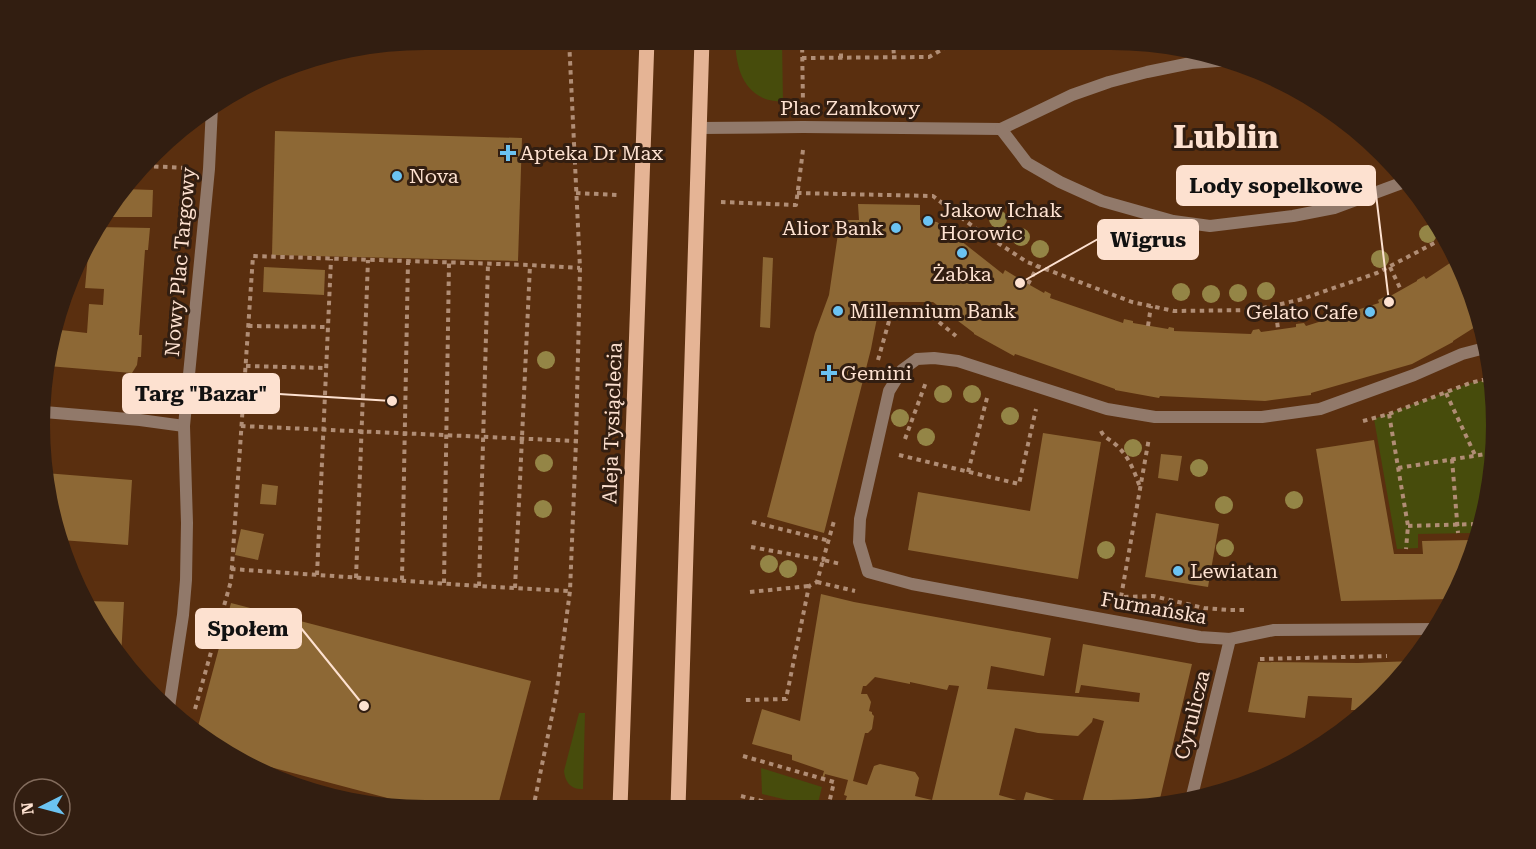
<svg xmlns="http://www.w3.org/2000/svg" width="1536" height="849" viewBox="0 0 1536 849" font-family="'Roboto Serif',serif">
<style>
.green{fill:#474c0c}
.building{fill:#8d6835;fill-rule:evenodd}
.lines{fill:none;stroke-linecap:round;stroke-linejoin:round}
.path{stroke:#b08d75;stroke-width:4;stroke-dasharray:4.5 4.5;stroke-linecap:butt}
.street{stroke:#91796a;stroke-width:12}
.primary{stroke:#e5b495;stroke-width:15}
.tree{fill:#948546}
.poi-dot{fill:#6bc3f2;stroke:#321e11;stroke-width:2}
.labels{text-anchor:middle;stroke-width:6;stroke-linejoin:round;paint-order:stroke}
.street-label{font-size:20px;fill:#fde1d0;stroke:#321e11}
.poi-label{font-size:20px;fill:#fde1d0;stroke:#321e11;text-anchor:start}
.town-label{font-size:32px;font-weight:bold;fill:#fde1d0;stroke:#321e11}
.leader{fill:none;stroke:#fde1d0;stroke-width:2}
.callout-dot{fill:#fde1d0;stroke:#321e11;stroke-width:2}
.callout{fill:#fde1d0;stroke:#fde1d0;stroke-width:2}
.callout-label{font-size:21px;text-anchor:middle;font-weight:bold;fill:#111}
</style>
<rect width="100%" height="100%" fill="#5a2f0f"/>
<g class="green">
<path d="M735 39H782L783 102C777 101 769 101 763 98 740 87 736 63 735 39Z"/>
<polygon points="1482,381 1488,381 1494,474 1474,533 1418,534 1418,548 1397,549 1374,419 1470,383"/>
<path d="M579 713H585L583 789C571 790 565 782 564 771Z"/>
<polygon points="761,768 822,787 817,807 762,794"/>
</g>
<g class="building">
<polygon points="275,131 522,138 518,261 272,255"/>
<polygon points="124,189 153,190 152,217 101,217 104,211"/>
<polygon points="858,204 920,205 920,220 937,222 1003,274 1005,270 1028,284 1044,293 1045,291 1051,294 1050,298 1123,323 1124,319 1133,321 1133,323 1168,329 1169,327 1174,328 1174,331 1251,334 1253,330 1259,329 1261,332 1296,327 1296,324 1304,323 1306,326 1379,303 1378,300 1384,297 1385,299 1417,281 1417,280 1424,276 1426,279 1453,261 1483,322 1453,341 1453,342 1412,364 1311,393 1311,395 1265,401 1160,396 1159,398 1115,390 1115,389 1015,354 1014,356 974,334 974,333 933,302 880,302 871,349 824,533 767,517 815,333 829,295 840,220 859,220"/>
<polygon points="97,227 150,228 148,250 145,250 139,335 142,335 141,357 138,357 137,365 132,373 48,366 52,329 87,333 89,304 103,305 104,289 85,288 88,255 84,255"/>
<polygon points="763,257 773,258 770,328 760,327"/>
<polygon points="264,267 325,270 324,295 263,292"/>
<polygon points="1043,433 1101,442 1078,579 908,550 918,492 1030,511"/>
<polygon points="1374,440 1394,554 1423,554 1422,541 1471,540 1452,599 1341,601 1316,449"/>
<polygon points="1161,454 1182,456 1178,481 1158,478"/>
<polygon points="45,473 132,480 128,545 61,540"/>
<polygon points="262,484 278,486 276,505 260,504"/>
<polygon points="1156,513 1219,524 1208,587 1145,577"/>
<polygon points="241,529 264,534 258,560 235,555"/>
<path d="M821 594 854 602 1051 638 1044 676 991 666 987 689 1139 702 1140 693 1081 685 1079 693H1075L1083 644 1192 664 1158 807H1081L1104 721 1093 718 1092 722 1078 736 1038 733 1015 728 999 795 1023 802 1026 792 1062 802 1064 807 843 808 847 796 844 795 848 780 825 774 824 778H822L824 771 792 760V755L752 744 762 709 800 721ZM875 677 910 684V682L947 690 949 685 959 686 932 800 915 796 919 778 915 772 880 764 874 766 867 785 853 781 865 733H868L872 729 874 716 872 714V712L869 711 871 702 867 694H861L863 686H866Z"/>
<polygon points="86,601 124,602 121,657 93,611"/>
<polygon points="231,603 531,681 497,809 429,809 228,756 197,730"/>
<polygon points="1414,661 1401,679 1365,710 1351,710 1352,698 1308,696 1305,718 1248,712 1258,662 1358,663"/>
</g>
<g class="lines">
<g class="path">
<polyline points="547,39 569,45"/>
<polyline points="802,39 803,104"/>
<polyline points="893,40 894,58"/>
<polyline points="802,58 929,57 959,40"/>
<polyline points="841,58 841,39"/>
<polyline points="145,166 187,168"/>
<polyline points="576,193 618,195"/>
<polyline points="797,193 933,196 975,228 1027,262 1132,302 1174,311 1255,310 1299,300 1377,273 1442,239"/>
<polyline points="721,202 796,205 803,150"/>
<polyline points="1390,267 1401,290"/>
<polyline points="1028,284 1038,266"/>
<polyline points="1275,305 1278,329"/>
<polyline points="248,326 328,327"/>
<polyline points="1148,326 1151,306"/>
<polyline points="878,360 891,314 928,313 956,336"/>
<polyline points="246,366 326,368"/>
<polyline points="1446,393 1475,455"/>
<polyline points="1389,414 1408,526 1406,549"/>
<polyline points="1363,421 1389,414 1470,383 1482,380 1488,381"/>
<polyline points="241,426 576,441"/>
<path d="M1101 431C1104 438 1110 439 1115 444 1129 456 1134 471 1140 487"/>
<polyline points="905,439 926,382"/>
<polyline points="899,455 1019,484 1036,409"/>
<polyline points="1452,459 1458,533"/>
<polyline points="1398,468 1492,453"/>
<polyline points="968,472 988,394"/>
<polyline points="752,522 830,541"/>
<polyline points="1408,526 1477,524"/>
<polyline points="751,547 823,560 834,521"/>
<polyline points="231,569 479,586 570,591"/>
<polyline points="317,575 331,259"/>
<polyline points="356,578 368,260"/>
<polyline points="402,580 408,261"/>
<polyline points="817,582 855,591"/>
<polyline points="444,583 449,263"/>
<polyline points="479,586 488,264"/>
<polyline points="515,588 530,265"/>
<polyline points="750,592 809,586"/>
<polyline points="1121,597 1149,438"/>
<polyline points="1124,597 1153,596 1204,608 1229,610 1244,610"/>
<polyline points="1260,659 1387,656"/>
<polyline points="746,700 786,699 809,586 817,582 823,560 841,564"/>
<polyline points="195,709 231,581 253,256 530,265 580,268"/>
<polyline points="743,756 834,782 828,808"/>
<polyline points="305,789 354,802"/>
<polyline points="741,796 790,808"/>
<polyline points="533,809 556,696 570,591 576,441 580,268 569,39"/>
</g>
<g class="street">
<polyline points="700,128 803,127 1001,129 1072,95 1109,82 1147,72 1191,63 1230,60"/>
<polyline points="1001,129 1027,163 1060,182 1102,201 1173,221 1210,226 1293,216 1334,208 1407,181"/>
<polyline points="44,412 140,420 184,426"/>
<polyline points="1437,629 1274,630 1230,639 1200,637 912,584 868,572 859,542 860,519 889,391 902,370 917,359 934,358 958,361 1107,409 1155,417 1262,417 1320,409 1414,375 1462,354 1485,348"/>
<polyline points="169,707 183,615 186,580 187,523 184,426 209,169 212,107"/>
<polyline points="1191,800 1230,639"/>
</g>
<g class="primary">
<polyline points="620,808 647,39"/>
<polyline points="678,808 702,39"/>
</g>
</g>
<g class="tree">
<circle cx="998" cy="219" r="9"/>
<circle cx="1428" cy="234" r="9"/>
<circle cx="1021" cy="237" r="9"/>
<circle cx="1040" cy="249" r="9"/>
<circle cx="1380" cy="259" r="9"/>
<circle cx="1266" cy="291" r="9"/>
<circle cx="1181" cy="292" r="9"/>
<circle cx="1238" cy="293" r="9"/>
<circle cx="1211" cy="294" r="9"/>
<circle cx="546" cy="360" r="9"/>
<circle cx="943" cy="394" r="9"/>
<circle cx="972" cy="394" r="9"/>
<circle cx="1010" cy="416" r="9"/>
<circle cx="900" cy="418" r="9"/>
<circle cx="926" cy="437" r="9"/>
<circle cx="1133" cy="448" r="9"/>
<circle cx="544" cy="463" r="9"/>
<circle cx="1199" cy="468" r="9"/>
<circle cx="1294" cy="500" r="9"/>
<circle cx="1224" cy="505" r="9"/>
<circle cx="543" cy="509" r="9"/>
<circle cx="1225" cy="548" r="9"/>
<circle cx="1106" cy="550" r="9"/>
<circle cx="769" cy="564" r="9"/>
<circle cx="788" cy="569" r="9"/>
</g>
<g class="poi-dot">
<path d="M505 144h6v6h6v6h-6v6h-6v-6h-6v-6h6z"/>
<circle cx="397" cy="176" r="6"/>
<circle cx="928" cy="221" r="6"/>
<circle cx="896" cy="228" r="6"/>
<circle cx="962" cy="253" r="6"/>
<circle cx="838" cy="311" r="6"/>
<circle cx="1370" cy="312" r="6"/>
<path d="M826 364h6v6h6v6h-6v6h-6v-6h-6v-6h6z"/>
<circle cx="1178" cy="571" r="6"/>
</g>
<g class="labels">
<g class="street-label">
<text x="850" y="115">Plac Zamkowy</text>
<text transform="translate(180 262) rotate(-85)" y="7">Nowy Plac Targowy</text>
<text transform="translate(612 423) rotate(-88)" y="7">Aleja Tysiąclecia</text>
<text transform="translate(1154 608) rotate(10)" y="7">Furmańska</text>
<text transform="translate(1192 715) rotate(-76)" y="7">Cyrulicza</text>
</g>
<g class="poi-label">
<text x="520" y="160">Apteka Dr Max</text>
<text x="409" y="183">Nova</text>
<text x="940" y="217">Jakow Ichak<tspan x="940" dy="23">Horowic</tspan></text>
<text x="884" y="235" text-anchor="end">Alior Bank</text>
<text x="962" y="281" text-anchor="middle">Żabka</text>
<text x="850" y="318">Millennium Bank</text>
<text x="1358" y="319" text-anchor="end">Gelato Cafe</text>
<text x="841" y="380">Gemini</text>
<text x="1190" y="578">Lewiatan</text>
</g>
<g class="town-label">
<text x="1226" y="148">Lublin</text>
</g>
</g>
<path d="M0 0H1536V849H0ZM425 50H1111A375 375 0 0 1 1486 425V425A375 375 0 0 1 1111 800H425A375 375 0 0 1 50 425V425A375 375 0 0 1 425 50Z" fill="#321e11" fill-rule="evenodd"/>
<path class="leader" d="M1389 302L1375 186M1020 283L1098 239M392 401L279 394M364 706L301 628"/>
<g class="callout-dot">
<circle cx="1389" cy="302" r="6"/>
<circle cx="1020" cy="283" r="6"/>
<circle cx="392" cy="401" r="6"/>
<circle cx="364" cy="706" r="6"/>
</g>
<g class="callout">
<rect x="1177" y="166" width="198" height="39" rx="6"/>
<rect x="1098" y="220" width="100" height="39" rx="6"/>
<rect x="123" y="374" width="156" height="39" rx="6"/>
<rect x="196" y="609" width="105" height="39" rx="6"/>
</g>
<g class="callout-label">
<text x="1276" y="193">Lody sopelkowe</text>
<text x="1148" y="247">Wigrus</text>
<text x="201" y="401">Targ "Bazar"</text>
<text x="248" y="636">Społem</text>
</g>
<g transform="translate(42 807) rotate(264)"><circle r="28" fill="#321e11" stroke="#836c5d" stroke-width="1.5"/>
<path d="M0-4.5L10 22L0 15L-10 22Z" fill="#6bc3f2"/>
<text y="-9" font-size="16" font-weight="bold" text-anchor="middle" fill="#fde1d0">N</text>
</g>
</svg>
